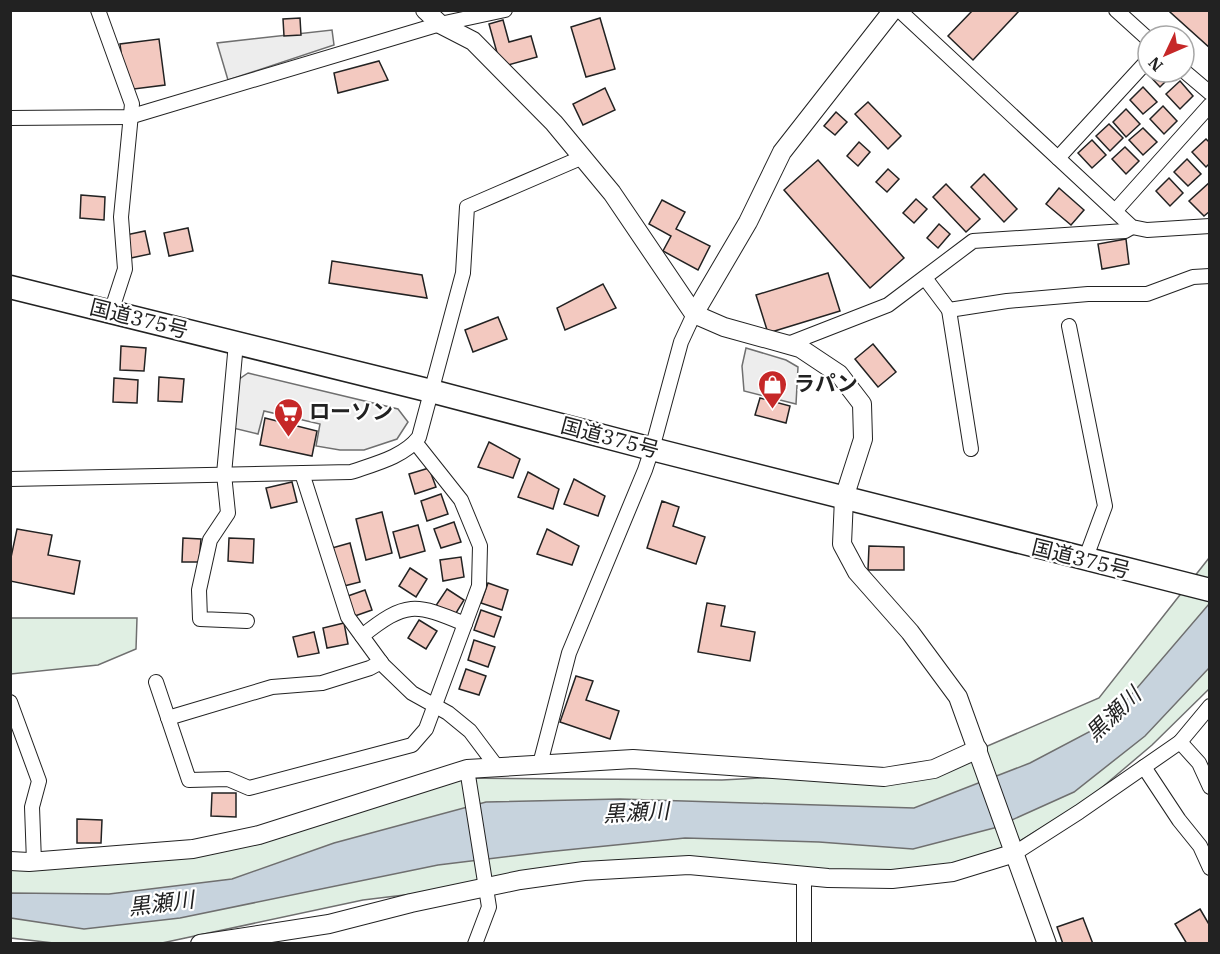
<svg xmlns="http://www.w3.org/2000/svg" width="1220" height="954" viewBox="0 0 1220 954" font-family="'IBM Plex Serif','Noto Sans JP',serif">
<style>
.green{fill:#e0efe3;stroke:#6f6f6f;stroke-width:1.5}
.parking{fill:#ededed;stroke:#6f6f6f;stroke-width:1.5}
.water{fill:#c7d3dd;stroke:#6f6f6f;stroke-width:1.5}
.building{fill:#f3c9c0;stroke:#222;stroke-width:1.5}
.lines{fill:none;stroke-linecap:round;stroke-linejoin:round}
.minor-casing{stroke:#222;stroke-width:16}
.tertiary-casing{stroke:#222;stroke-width:20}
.trunk-casing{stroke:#222;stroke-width:25}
.minor{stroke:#fff;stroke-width:14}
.tertiary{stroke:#fff;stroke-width:18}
.trunk{stroke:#fff;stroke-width:22}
.labels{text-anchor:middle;stroke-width:4.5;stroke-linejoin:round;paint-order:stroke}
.street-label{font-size:21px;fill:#222;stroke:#fff}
.poi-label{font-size:21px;font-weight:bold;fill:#222;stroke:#fff;text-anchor:start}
.water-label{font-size:22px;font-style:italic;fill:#222;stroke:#fff}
</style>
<rect width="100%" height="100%" fill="#fff"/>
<g class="green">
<polygon points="1209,558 1209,689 1152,745 1086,801 982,864 828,878 619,869 363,900 162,943 62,944 11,938 11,862 259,835 458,778 722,780 934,769 1099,698"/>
<polygon points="11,618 137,618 136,649 98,665 11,674"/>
</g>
<g class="parking">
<polygon points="332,30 334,45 228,80 217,43"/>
<polygon points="746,348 786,360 798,367 796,404 744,391 742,366"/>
<polygon points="248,373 398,409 408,422 397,439 364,450 340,450 316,446 320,424 264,411 258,434 233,428 235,382"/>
</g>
<polygon class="water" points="1209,604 1209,668 1145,736 1074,792 994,828 913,849 819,842 685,838 546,852 438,865 180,918 84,929 11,918 10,893 109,894 232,879 334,843 486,802 620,799 914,808 1030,763 1108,722"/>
<g class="building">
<polygon points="973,10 1020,10 973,60 948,36"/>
<polygon points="1171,10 1207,10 1210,12 1210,48 1170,12"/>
<polygon points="300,18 301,35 284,36 283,19"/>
<polygon points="600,18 615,69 586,77 571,27"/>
<polygon points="503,20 509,42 531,36 537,57 501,67 489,24"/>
<polygon points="159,39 165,85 126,90 120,44"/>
<polygon points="379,61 388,80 338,93 334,73"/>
<polygon points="1148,70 1148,72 1171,72 1173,74 1160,87 1146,72"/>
<polygon points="1180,81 1193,96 1180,109 1166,94"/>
<polygon points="1143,87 1157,102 1143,114 1130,100"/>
<polygon points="605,88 615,110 583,125 573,104"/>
<polygon points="868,102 901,136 888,149 855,114"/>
<polygon points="1163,106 1177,121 1164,134 1150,119"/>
<polygon points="1126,109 1140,124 1126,137 1113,122"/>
<polygon points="836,112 847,122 835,135 824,126"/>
<polygon points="1109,124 1123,138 1110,151 1096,136"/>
<polygon points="1143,128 1157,142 1143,155 1129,140"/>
<polygon points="1206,139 1210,143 1210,163 1206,167 1192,152"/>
<polygon points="1092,140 1106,155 1092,168 1078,153"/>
<polygon points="859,142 870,152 858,166 847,156"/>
<polygon points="1125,147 1139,161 1126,174 1112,159"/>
<polygon points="1187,159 1201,174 1188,186 1174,172"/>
<polygon points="818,160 904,258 870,288 784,190"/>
<polygon points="888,169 899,179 887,192 876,182"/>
<polygon points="984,174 1017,209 1004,222 971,187"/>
<polygon points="1169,178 1183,193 1170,206 1156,191"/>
<polygon points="1210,182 1210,211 1204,216 1189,201"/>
<polygon points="946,184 980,219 966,232 933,197"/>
<polygon points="1059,188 1084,210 1071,225 1046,204"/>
<polygon points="81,195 105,197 104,220 80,218"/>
<polygon points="916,199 927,209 914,223 903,213"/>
<polygon points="662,200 685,212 676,229 710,246 698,270 663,251 671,236 649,224"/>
<polygon points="939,224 950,234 938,248 927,238"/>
<polygon points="188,228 193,251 169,256 164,233"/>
<polygon points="145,231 150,254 126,259 121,236"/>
<polygon points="1126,239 1129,264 1102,269 1098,244"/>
<polygon points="332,261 422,275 427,298 329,283"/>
<polygon points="828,273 840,311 768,333 756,295"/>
<polygon points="603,284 616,308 565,330 557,308"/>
<polygon points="498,317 507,339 473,352 465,330"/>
<polygon points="873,344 896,372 878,387 855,359"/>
<polygon points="121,346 146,348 144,371 120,370"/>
<polygon points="159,377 184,379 182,402 158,401"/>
<polygon points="114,378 138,380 137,403 113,402"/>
<polygon points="760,398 790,406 786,423 755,415"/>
<polygon points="265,418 317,431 312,456 260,445"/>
<polygon points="489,442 520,459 513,478 478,467"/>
<polygon points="429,468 436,487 415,494 409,474"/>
<polygon points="528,472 559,489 553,509 518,497"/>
<polygon points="574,479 605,496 598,516 564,504"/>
<polygon points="292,482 297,502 271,508 266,488"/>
<polygon points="441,494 448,514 427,521 421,501"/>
<polygon points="662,501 679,507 673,526 705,537 696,564 647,548"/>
<polygon points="382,512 392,553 366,560 356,519"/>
<polygon points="454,522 461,542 441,548 434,529"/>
<polygon points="418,525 425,551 400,558 393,532"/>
<polygon points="17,529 52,535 48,555 80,561 74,594 10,581 10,562"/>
<polygon points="547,529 579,546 572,565 537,554"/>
<polygon points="183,538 201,539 199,562 182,562"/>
<polygon points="229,538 254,539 253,563 228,561"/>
<polygon points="350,543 360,582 344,586 332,548"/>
<polygon points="869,546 904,547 904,570 868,570"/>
<polygon points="461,557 464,577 443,581 440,560"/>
<polygon points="410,568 427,579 416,597 399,586"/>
<polygon points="488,583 508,590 502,610 481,603"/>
<polygon points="447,589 464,600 453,618 435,607"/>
<polygon points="365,590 372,610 352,617 345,597"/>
<polygon points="707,603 725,606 721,626 755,632 750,661 698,652"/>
<polygon points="481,610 501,617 494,637 474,630"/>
<polygon points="419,620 437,631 426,649 408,638"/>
<polygon points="344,623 348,644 327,648 323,628"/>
<polygon points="314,632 319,653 298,657 293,637"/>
<polygon points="474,640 495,647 488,667 468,660"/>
<polygon points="466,669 486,676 479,695 459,689"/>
<polygon points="576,676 593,681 586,700 619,711 610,739 560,722"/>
<polygon points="212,793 236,793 236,817 211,816"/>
<polygon points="77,819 102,820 101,843 77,843"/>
<polygon points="1200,909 1210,926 1210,944 1187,944 1175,924"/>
<polygon points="1083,918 1093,944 1063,944 1057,927"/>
</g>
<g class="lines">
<defs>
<g id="minor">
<polyline points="98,10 132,104 121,217 125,269 111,312"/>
<polyline points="899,10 1132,227 1147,230 1210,226"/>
<polyline points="1116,10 1148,39"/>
<polyline points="1184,71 1210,93"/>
<polyline points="10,118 129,117 440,24 505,10"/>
<polyline points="1058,158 1148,60"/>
<polyline points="1116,210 1210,105"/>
<polyline points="925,278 949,310 1007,301 1088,294 1147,294 1193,277 1210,276"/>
<polyline points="949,310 971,449"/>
<polyline points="1069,326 1105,506 1085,560"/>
<polyline points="236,343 224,474 228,513 210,540 199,590 200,619 247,621"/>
<polyline points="788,344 888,305 973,241 1125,231 1132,227"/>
<polyline points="302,473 348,617 383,665 412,693 448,713 470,731 497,767"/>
<path d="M10 479 351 472C374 464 404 457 419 437L463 273 467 207 583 157"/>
<path d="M362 636C406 601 415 603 465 624"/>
<polyline points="156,682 189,780 228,779 249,788 412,745 426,729 479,586 480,546 461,500 415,442"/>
<polyline points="10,702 39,781 32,807 34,862"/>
<polyline points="168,718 272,687 322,683 370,668 381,662"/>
<polyline points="1180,742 1199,763 1210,787"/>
<polyline points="540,764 569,653 645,470 652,449 681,342 694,314"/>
<polyline points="1144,767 1179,820 1200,846 1210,868"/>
<polyline points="467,769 489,907 475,944"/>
<polyline points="1015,853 1079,812 1180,742 1210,706"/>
<polyline points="804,944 804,875"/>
</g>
<g id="tertiary">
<polyline points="425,10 440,24 473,41 554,123 612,193 694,314 724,327 800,348 839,374 862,404 863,439 844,498 842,544 857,572 910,632 958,697 1047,944"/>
<polyline points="694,314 748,222 782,152 893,10"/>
<polyline points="10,861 29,862 193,849 259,835 467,769 633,759 884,777 934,769 978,749"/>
<polyline points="200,944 329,924 411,903 520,880 584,871 689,865 828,878 892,879 953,872 1015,853"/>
</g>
<polyline id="trunk" points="10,287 431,391 652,449 1210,590"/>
</defs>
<use href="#minor" class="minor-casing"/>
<use href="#tertiary" class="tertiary-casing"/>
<use href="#trunk" class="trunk-casing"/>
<use href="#minor" class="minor"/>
<use href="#tertiary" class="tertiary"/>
<use href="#trunk" class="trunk"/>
</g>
<defs>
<symbol id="shop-pin" viewBox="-11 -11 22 30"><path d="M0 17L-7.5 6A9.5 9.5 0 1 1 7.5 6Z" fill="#c62828" stroke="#fff"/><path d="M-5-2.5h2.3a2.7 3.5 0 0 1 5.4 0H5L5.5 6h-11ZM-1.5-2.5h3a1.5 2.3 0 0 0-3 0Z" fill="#fff"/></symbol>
<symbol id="supermarket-pin" viewBox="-11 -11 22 30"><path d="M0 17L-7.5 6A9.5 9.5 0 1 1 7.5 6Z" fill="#c62828" stroke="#fff"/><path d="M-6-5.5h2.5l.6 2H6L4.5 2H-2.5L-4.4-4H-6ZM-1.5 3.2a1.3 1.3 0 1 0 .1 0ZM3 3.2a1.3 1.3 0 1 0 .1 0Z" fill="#fff"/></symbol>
</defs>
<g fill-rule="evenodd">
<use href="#shop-pin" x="756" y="368" width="33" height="45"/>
<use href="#supermarket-pin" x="272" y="396" width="33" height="45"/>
</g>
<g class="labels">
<g class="street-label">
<text transform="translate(139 319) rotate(14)" y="7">国道375号</text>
<text transform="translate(610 438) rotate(15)" y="7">国道375号</text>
<text transform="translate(1081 559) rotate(14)" y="7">国道375号</text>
</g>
<g class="poi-label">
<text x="794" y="391">ラパン</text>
<text x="309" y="419">ローソン</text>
</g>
<g class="water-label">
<text transform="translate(1113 714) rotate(-44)" y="8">黒瀬川</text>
<text transform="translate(636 812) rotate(-3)" y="8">黒瀬川</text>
<text transform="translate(161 903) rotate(-7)" y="8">黒瀬川</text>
</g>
</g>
<rect width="1220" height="954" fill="none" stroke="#222222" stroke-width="24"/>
<g transform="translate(1166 54) rotate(226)"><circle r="28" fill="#ffffff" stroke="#a7a7a7" stroke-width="1.5"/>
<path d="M0-4.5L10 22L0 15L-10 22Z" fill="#c62828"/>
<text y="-9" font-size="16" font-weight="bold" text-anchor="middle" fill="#222222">N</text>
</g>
</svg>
